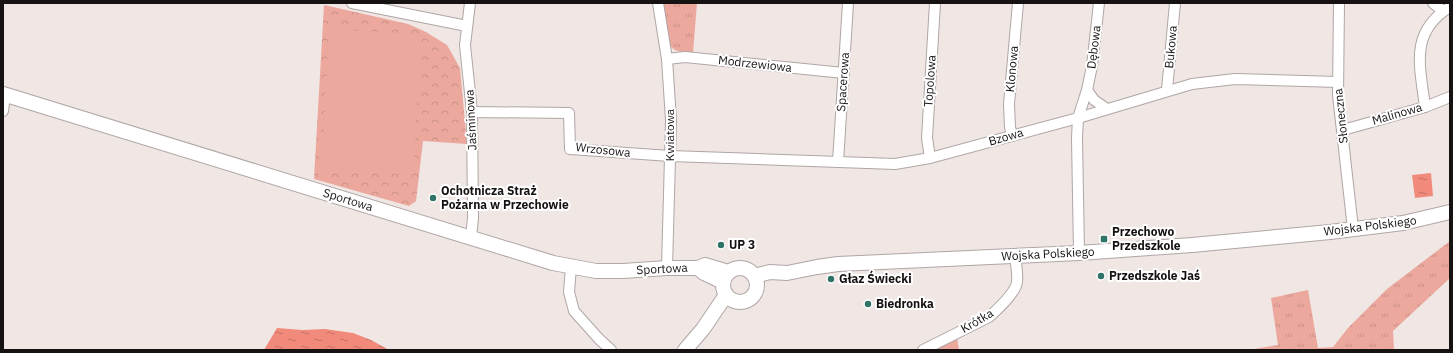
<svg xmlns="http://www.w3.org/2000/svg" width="1453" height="353" viewBox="0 0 1453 353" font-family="'IBM Plex Sans',sans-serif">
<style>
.grass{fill:url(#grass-tufts)}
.forest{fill:url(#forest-crowns)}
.pitch{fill:#eca89d}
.water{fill:url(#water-ripples)}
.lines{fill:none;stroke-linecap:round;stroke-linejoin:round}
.street-casing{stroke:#afa6a5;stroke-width:12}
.secondary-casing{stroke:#afa6a5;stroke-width:16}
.street{stroke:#fff;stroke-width:10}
.secondary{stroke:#fff;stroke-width:14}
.poi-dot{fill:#307468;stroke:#fff;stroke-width:1.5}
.labels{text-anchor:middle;stroke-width:4;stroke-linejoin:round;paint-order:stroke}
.street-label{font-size:12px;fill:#151211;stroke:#fff}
.poi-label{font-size:12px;font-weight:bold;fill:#151211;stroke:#fff;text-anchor:start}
</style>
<defs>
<pattern id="grass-tufts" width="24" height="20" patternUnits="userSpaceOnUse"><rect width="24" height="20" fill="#eca89d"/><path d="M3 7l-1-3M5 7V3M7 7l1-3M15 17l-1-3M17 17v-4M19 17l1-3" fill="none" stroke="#ca9086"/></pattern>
<pattern id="forest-crowns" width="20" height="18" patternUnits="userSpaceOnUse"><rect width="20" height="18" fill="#eca89d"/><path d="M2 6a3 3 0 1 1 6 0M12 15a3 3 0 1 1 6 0" fill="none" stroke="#ca9086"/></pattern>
<pattern id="water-ripples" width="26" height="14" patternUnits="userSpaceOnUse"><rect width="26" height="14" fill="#f18a7a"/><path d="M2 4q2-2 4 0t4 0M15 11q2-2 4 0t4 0" fill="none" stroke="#c26f63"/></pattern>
</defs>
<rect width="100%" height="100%" fill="#f0e6e4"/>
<g class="grass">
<path d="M662 3H697L693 53C684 52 674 53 669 44Z"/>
<polygon points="1450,241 1450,278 1393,331 1394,350 1248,350 1278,345 1271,298 1308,290 1318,348 1333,347 1348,328 1387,289"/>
<polygon points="957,338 959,350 933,350"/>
</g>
<polygon class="forest" points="324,5 408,24 426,32 447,45 460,68 467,144 423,141 416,201 409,206 314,179"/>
<polygon class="pitch" points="329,29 421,34 413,175 321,170"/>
<g class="water">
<polygon points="1431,173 1433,196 1415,198 1412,175"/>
<polygon points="277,328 303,330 325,329 353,333 371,340 389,350 264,350"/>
</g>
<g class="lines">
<defs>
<g id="street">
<polyline points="352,3 467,26"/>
<polyline points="470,3 465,45 472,112 473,218 471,238"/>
<polyline points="658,3 667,59 671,120 667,268"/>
<polyline points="1339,3 1338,95 1353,229"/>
<polyline points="1433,3 1443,11"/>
<polyline points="667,59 685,57 844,73"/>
<polyline points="1087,90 1094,100 1107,109"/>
<polyline points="1167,90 1175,3"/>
<path d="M1425 107C1420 66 1409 32 1450 7"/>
<polyline points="3,111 5,95"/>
<polyline points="472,112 569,113 570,149 670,156 895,164 930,158 1078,118 1192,84 1235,79 1338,82"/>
<polyline points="1343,130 1425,107 1450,97"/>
<polyline points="1012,136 1010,127 1009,104 1018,3"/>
<polyline points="930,158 927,138 935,3"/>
<polyline points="838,162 848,3"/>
<polyline points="1079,253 1077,138 1078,118 1087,90 1092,66 1099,3"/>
<polyline points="571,267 569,292 574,311 599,339 611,350"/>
<path d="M923 350 989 317C997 310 1016 292 1017 282 1018 274 1016 264 1015 256"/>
</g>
<g id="secondary">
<polyline points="3,94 553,263 596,271 623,271 667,268 698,268 705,265 728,272"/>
<polyline points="698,268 704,273 723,282"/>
<circle cx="740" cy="285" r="17"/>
<polyline points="754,276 770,272 787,273 817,267 838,264 1079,253 1192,245 1330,232 1403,223 1450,212"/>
<polyline points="685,350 703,329 726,295"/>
</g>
</defs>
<use href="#street" class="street-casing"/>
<use href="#secondary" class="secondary-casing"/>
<use href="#street" class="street"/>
<use href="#secondary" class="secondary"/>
</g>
<g class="poi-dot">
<circle cx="433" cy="198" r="4"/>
<rect x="1100" y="235" width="8" height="8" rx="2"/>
<circle cx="721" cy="245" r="4"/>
<circle cx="1101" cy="276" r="4"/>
<circle cx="831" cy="279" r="4"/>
<circle cx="868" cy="304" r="4"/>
</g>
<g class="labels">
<g class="street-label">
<text transform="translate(1094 47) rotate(-83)" y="4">Dębowa</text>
<text transform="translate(1171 47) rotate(-85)" y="4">Bukowa</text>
<text transform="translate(755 64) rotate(6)" y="4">Modrzewiowa</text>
<text transform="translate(1012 69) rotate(-85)" y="4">Klonowa</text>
<text transform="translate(930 81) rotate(-86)" y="4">Topolowa</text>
<text transform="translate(843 82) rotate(-86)" y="4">Spacerowa</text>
<text transform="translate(1397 114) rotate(-16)" y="4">Malinowa</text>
<text transform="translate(1341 116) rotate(-96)" y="4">Słoneczna</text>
<text transform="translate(471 120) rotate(-93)" y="4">Jaśminowa</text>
<text transform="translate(670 135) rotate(-90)" y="4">Kwiatowa</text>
<text transform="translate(1006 137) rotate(-16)" y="4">Bzowa</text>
<text transform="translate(603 150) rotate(6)" y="4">Wrzosowa</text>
<text transform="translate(348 200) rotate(17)" y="4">Sportowa</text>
<text transform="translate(1370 226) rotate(-7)" y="4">Wojska Polskiego</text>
<text transform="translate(1048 254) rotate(-3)" y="4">Wojska Polskiego</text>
<text transform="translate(662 269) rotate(-3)" y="4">Sportowa</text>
<text transform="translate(977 321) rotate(-30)" y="4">Krótka</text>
</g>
<g class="poi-label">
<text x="441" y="195">Ochotnicza Straż<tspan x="441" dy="14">Pożarna w Przechowie</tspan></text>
<text x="1112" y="236">Przechowo<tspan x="1112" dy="14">Przedszkole</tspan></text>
<text x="729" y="249">UP 3</text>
<text x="1109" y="280">Przedszkole Jaś</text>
<text x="839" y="283">Głaz Świecki</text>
<text x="876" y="308">Biedronka</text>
</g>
</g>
<rect width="1453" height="353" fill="none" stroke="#151211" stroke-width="8"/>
</svg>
